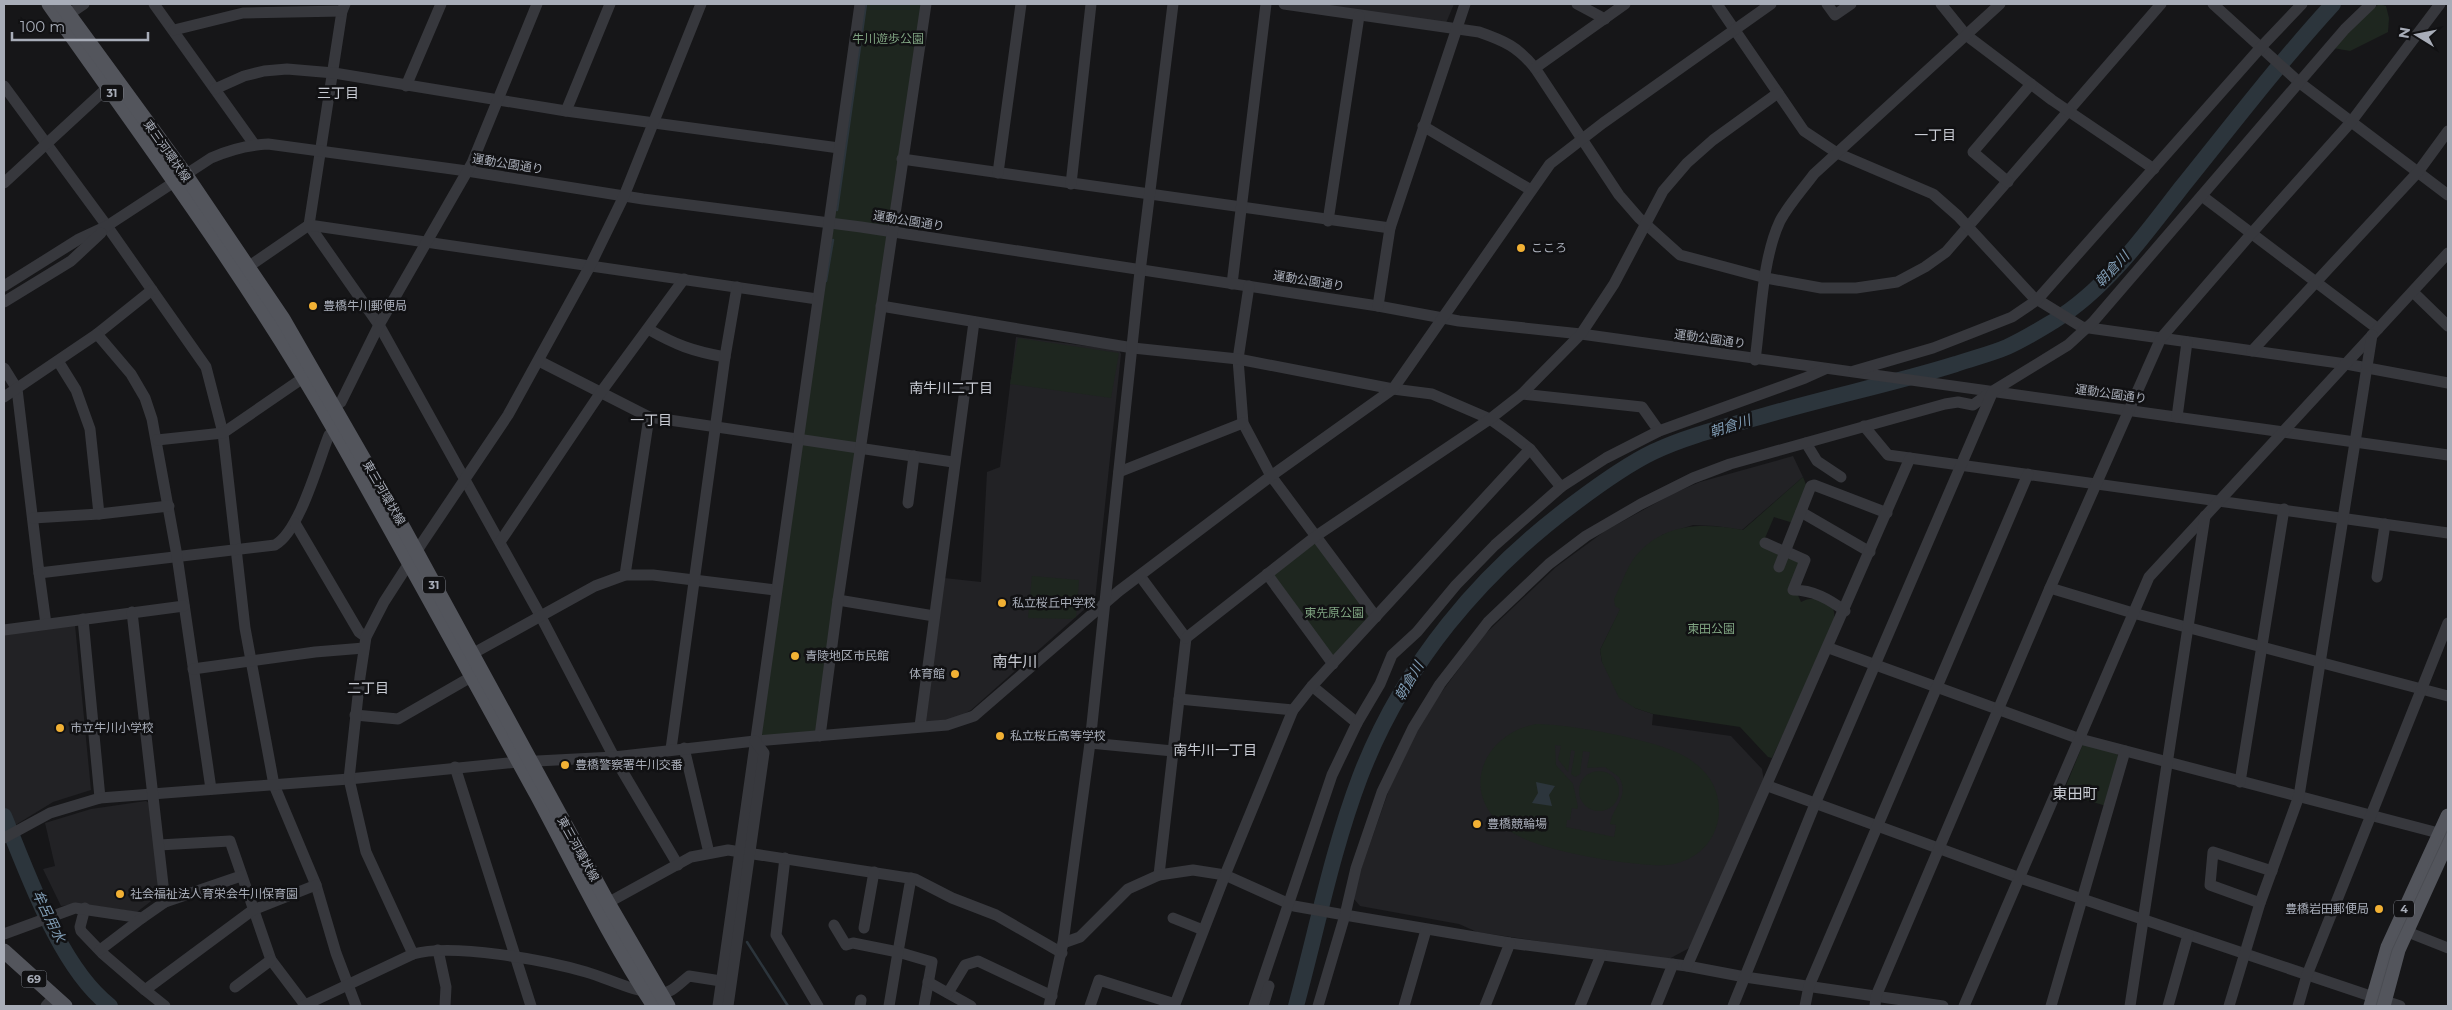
<svg xmlns="http://www.w3.org/2000/svg" width="2452" height="1010" viewBox="0 0 2452 1010" font-family="Montserrat,'Noto Sans JP',sans-serif">
<style>
.built{fill:#222225}
.green{fill:#1e261f;fill-rule:evenodd}
.water{fill:#2c353c}
.lines{fill:none;stroke-linecap:round;stroke-linejoin:round}
.stream{stroke:#2c353c;stroke-width:2.5}
.river{stroke:#2c353c;stroke-width:16}
.minor{stroke:#37383d;stroke-width:11}
.major{stroke:#53555c;stroke-width:15}
.tram{stroke:#4a4c52;stroke-width:1}
.poi-dot{fill:#f2b134;stroke:#111113;stroke-width:2}
.labels{text-anchor:middle;stroke-width:5;stroke-linejoin:round;paint-order:stroke}
.shield{fill:#111113;stroke:#7b7e86;stroke-width:1}
.shield-label{font-size:11px;font-weight:bold;fill:#a8adb8}
.park-label{font-size:12px;fill:#7fa381;stroke:#111113}
.street-label{font-size:12px;fill:#a8adb8;stroke:#111113}
.poi-label{font-size:12px;fill:#a8adb8;stroke:#111113;text-anchor:start}
.neighbourhood-label{font-size:14px;fill:#c9ccd4;stroke:#111113}
.water-label{font-size:14px;font-style:italic;fill:#7f9bb3;stroke:#111113}
.quarter-label{font-size:15px;fill:#c9ccd4;stroke:#111113}
</style>
<rect width="100%" height="100%" fill="#161618"/>
<g class="built">
<polygon points="1317,4 1454,4 1446,23"/>
<polygon points="1016,337 1119,350 1121,354 1095,600 971,710 957,718 926,724 925,715 944,578 981,582 987,472 1000,467"/>
<polygon points="1793,456 1803,477 1742,530 1715,526 1693,525 1662,535 1621,608 1600,650 1602,662 1635,708 1653,714 1652,725 1731,736 1762,769 1764,781 1693,946 1667,960 1477,932 1459,924 1360,906 1354,899 1358,878 1391,784 1412,740 1432,705 1484,635 1556,567 1605,531 1674,493 1700,482"/>
<polygon points="75,625 91,790 53,802 4,832 4,634"/>
<polygon points="146,801 150,804 159,895 137,912 81,904 61,906 43,869 55,866 45,823 91,809"/>
</g>
<g class="green">
<polygon points="860,4 926,4 820,736 755,741"/>
<polygon points="2379,4 2386,6 2389,18 2388,32 2350,51 2333,48 2351,26"/>
<polygon points="1018,338 1119,353 1111,398 1010,384"/>
<path d="M1803 477 1807 487 1793 523 1774 517 1762 545 1786 558 1801 560 1792 582 1801 602C1810 596 1829 598 1833 609 1835 613 1834 618 1835 622L1772 758 1768 757 1740 727 1653 714 1635 708 1619 698 1602 662 1600 650 1620 609 1615 606 1614 599C1621 586 1626 568 1635 557 1664 522 1702 523 1743 530Z"/>
<polygon points="1316,536 1376,617 1333,664 1267,574"/>
<polygon points="1032,576 1079,580 1076,617 1072,619 1028,618"/>
<path d="M1536 724C1568 724 1652 739 1680 754 1689 758 1700 766 1707 775 1729 803 1720 846 1686 860 1669 868 1648 865 1630 863 1597 859 1529 848 1504 827 1459 792 1483 734 1536 724ZM1555 745 1561 746 1558 759 1568 772 1571 750 1575 751 1571 774 1575 777 1580 774 1583 751 1590 752 1587 768 1605 767 1619 777C1630 797 1613 806 1610 824L1616 825 1614 837 1566 827 1567 820H1570L1572 808 1577 809 1578 807 1573 784 1556 765Z"/>
<polygon points="2083,744 2117,754 2120,759 2106,806 2063,793"/>
<circle cx="1599" cy="791" r="20"/>
</g>
<polygon class="water" points="1536,782 1555,786 1549,795 1552,806 1532,803 1538,793"/>
<g class="lines">
<g class="stream">
<polyline points="837,210 866,4"/>
<polyline points="826,281 833,240"/>
<polyline points="747,942 788,1006"/>
</g>
<g class="river">
<path d="M4 816C28 874 60 968 110 1006"/>
<path d="M1296 1006C1317 929 1332 851 1360 777 1403 665 1480 573 1576 502 1600 484 1626 465 1653 452 1686 436 1728 426 1763 416 1827 397 1892 384 1956 364 1973 358 1991 354 2007 347 2023 340 2039 330 2054 321 2106 289 2144 236 2181 188 2231 126 2279 63 2333 4"/>
</g>
<g class="minor">
<polyline points="154,4 254,144"/>
<polyline points="345,4 342,11 309,225 379,325 540,615 614,757 678,865"/>
<path d="M1284 4 1479 32C1505 41 1518 47 1535 68L1619 195 1639 218 1680 255 1766 278 1821 288H1856L1897 282 1925 267 1946 252 2161 4"/>
<polyline points="1577,4 1605,19"/>
<polyline points="1717,4 1804,131 1837,153 1933,194 1958,216 2033,297 2082,327 2346,364 2448,383"/>
<polyline points="1827,4 1835,15 1851,4"/>
<polyline points="1941,4 1966,35 2052,100 2154,169"/>
<polyline points="2213,4 2300,83 2448,195"/>
<polyline points="62,19 84,4"/>
<polyline points="174,30 243,13 342,11"/>
<polyline points="1535,68 1625,4"/>
<polyline points="4,86 107,226 206,367 223,433 245,628 274,785 316,885 336,953 356,1006"/>
<polyline points="406,86 441,4"/>
<polyline points="215,89 244,76 264,71 287,69 334,73 566,111 839,148"/>
<polyline points="566,111 610,4"/>
<polyline points="1423,126 1531,190"/>
<polyline points="902,159 1390,228"/>
<polyline points="998,173 1021,4"/>
<polyline points="2008,182 1973,152 2031,84"/>
<polyline points="4,183 108,87"/>
<polyline points="1071,184 1091,4"/>
<polyline points="2202,196 2378,329"/>
<polyline points="1328,221 1359,16"/>
<polyline points="248,267 309,225 817,299"/>
<polyline points="1232,284 1266,4"/>
<path d="M4 286 79 239 107 226 211 158C229 150 248 145 268 144L467 171 643 199 861 227 1378 306 1459 321 1581 334 2448 455"/>
<polyline points="1249,286 1238,359 1243,423 1271,476 1376,617"/>
<polyline points="2413,292 2448,326"/>
<polyline points="4,302 71,261 101,233"/>
<polyline points="881,306 1133,348 1238,359 1393,389 1432,394 1490,419 1511,434 1530,449 1561,487"/>
<polyline points="1378,306 1390,228 1465,4"/>
<path d="M648 329C676 345 692 351 725 357"/>
<polyline points="97,334 152,290"/>
<polyline points="2252,351 2418,172 2448,131"/>
<path d="M1755 360C1761 317 1762 259 1780 221 1789 204 1803 189 1814 174L2000 4"/>
<polyline points="58,361 76,390 90,429 99,514"/>
<polyline points="539,361 649,417 953,462"/>
<path d="M4 368 17 389 39 573 275 545C300 531 318 462 329 435L335 431"/>
<polyline points="1854,371 1933,348 1974,332 2012,317 2037,300 2262,46 2302,4"/>
<polyline points="1522,394 1642,407 1659,431"/>
<polyline points="4,397 97,334 131,374 145,398 152,419 177,556 211,789"/>
<polyline points="334,407 341,402 379,325 472,163 537,4"/>
<polyline points="2177,417 2187,342"/>
<polyline points="1864,426 1888,455 2448,533"/>
<polyline points="157,440 223,433 303,378"/>
<polyline points="1806,443 1817,461 1841,477"/>
<polyline points="1119,472 1243,423"/>
<polyline points="908,503 914,456"/>
<polyline points="1801,512 1870,552"/>
<polyline points="33,518 99,514 169,506"/>
<polyline points="295,523 359,632 366,637"/>
<polyline points="500,542 601,392 684,279"/>
<polyline points="1765,543 1785,552"/>
<path d="M1785 551 1805 560 1793 590C1813 590 1829 599 1845 611"/>
<polyline points="1779,567 1811,486 1814,485 1887,513"/>
<polyline points="39,573 46,624"/>
<polyline points="1267,574 1333,664"/>
<polyline points="625,575 649,417"/>
<polyline points="1140,576 1186,638 1159,875"/>
<polyline points="2377,577 2385,524"/>
<polyline points="2050,588 2133,613 2448,696"/>
<polyline points="838,600 934,616"/>
<polyline points="83,619 100,798"/>
<polyline points="4,630 184,606"/>
<polyline points="1186,638 1316,536 1490,419 1522,394 1581,334 1614,284 1663,191 1687,163 1713,140 1778,93"/>
<polyline points="1829,648 2080,739 2446,835"/>
<polyline points="472,654 595,586 625,575 653,575 775,590"/>
<polyline points="193,669 315,652 364,648"/>
<polyline points="1312,686 1357,723"/>
<polyline points="1179,699 1293,710"/>
<polyline points="355,715 398,719 471,677"/>
<polyline points="920,726 974,322"/>
<polyline points="820,736 838,600 926,4"/>
<polyline points="1090,743 1173,751"/>
<polyline points="684,748 709,853"/>
<polyline points="671,749 725,357 737,287"/>
<polyline points="455,767 531,1006"/>
<polyline points="2240,782 2284,509"/>
<polyline points="1768,786 2020,878 2400,1006"/>
<polyline points="4,838 50,813 100,798 349,779 518,762 614,757 755,741 947,725 974,716 1119,591 1271,476 1393,389 1550,164 1603,123 1771,4"/>
<polyline points="159,845 230,841 271,960 305,1005"/>
<polyline points="785,858 776,935 818,1006"/>
<polyline points="911,878 898,952 932,962 924,1006"/>
<polyline points="165,902 241,876"/>
<polyline points="2260,903 2210,885 2213,852 2272,871"/>
<polyline points="602,906 691,857 728,850 915,879 952,898 996,915 1062,953"/>
<polyline points="85,908 80,927 81,931 102,953 145,990"/>
<polyline points="1173,918 1203,930"/>
<polyline points="834,925 846,945 853,943 898,952 889,1006"/>
<polyline points="864,928 874,872"/>
<polyline points="2400,929 2448,948"/>
<polyline points="4,934 75,908 142,918 165,902 132,612"/>
<polyline points="1063,943 1080,937 1128,889 1159,875 1193,870 1225,875 1294,906 1339,914 1510,943 1687,966 1745,977 1943,1006"/>
<polyline points="100,950 142,918"/>
<polyline points="438,950 446,987 445,1006"/>
<polyline points="413,954 366,852 349,779 360,677 366,637 384,602 422,543 508,415 590,266 624,196 701,4"/>
<polyline points="1687,966 1910,458"/>
<polyline points="928,982 971,1006"/>
<polyline points="235,987 271,960"/>
<polyline points="948,993 965,965 978,961 1052,996"/>
<polyline points="46,1006 54,997"/>
<polyline points="165,1006 145,990 253,910 316,885"/>
<path d="M303 1006 413 954C453 943 545 960 586 972 610 979 635 993 660 993 671 994 680 983 689 976L721 981"/>
<polyline points="718,1006 860,4"/>
<polyline points="728,1006 764,753 755,741"/>
<polyline points="860,1006 861,1000"/>
<polyline points="1049,1006 1063,943 1090,743 1139,280 1173,4"/>
<polyline points="1090,1006 1099,980 1175,1004 1225,875 1293,710 1312,686 1530,449"/>
<polyline points="1254,1006 1332,775 1357,723 1380,684 1392,655 1417,632 1456,585 1495,545 1561,487 1606,458 1659,431 1805,378 1825,369"/>
<polyline points="1263,1006 1269,986"/>
<polyline points="1318,1006 1345,915 1356,868 1382,792 1413,728 1440,684 1488,622 1549,564 1586,536 1641,504 1693,478 1730,464 1945,404 1958,402 1973,405 1991,392"/>
<polyline points="1404,1006 1426,930"/>
<polyline points="1485,1006 1510,943"/>
<polyline points="1580,1006 1601,955"/>
<polyline points="1656,1006 1673,964"/>
<polyline points="1733,1006 1815,804 1993,391 2068,345 2093,322 2345,29 2371,4"/>
<polyline points="1805,1006 1809,986 2028,474"/>
<polyline points="1875,1006 1876,996 2050,588 2161,338 2251,234 2351,122 2440,4"/>
<polyline points="1964,1006 2149,577 2448,253"/>
<polyline points="2051,1006 2125,751"/>
<polyline points="2130,1006 2205,516"/>
<polyline points="2168,1006 2188,935"/>
<polyline points="2229,1006 2260,903 2299,796 2372,335"/>
<polyline points="2298,1006 2307,975 2448,623"/>
</g>
<g class="major">
<path d="M49 4C148 145 252 284 337 434 405 554 471 675 537 795 575 866 610 939 654 1006"/>
<polyline points="61,4 185,174 283,319 405,531 608,903 668,1006"/>
<polyline points="4,951 65,1006"/>
<polyline points="2371,1006 2388,947 2448,816"/>
<polyline points="2383,1006 2398,950 2448,840"/>
</g>
<polyline class="tram" points="2376,1006 2392,950 2448,829"/>
</g>
<g class="poi-dot">
<circle cx="1521" cy="248" r="5"/>
<circle cx="313" cy="306" r="5"/>
<circle cx="1002" cy="603" r="5"/>
<circle cx="795" cy="656" r="5"/>
<circle cx="955" cy="674" r="5"/>
<circle cx="60" cy="728" r="5"/>
<circle cx="1000" cy="736" r="5"/>
<circle cx="565" cy="765" r="5"/>
<circle cx="1477" cy="824" r="5"/>
<circle cx="120" cy="894" r="5"/>
<circle cx="2379" cy="909" r="5"/>
</g>
<g class="labels">
<g class="shield">
<rect x="101" y="84.5" width="22" height="17" rx="4"/>
<rect x="423" y="576.5" width="22" height="17" rx="4"/>
<rect x="2394" y="900.5" width="20" height="17" rx="4"/>
<rect x="21.5" y="970.5" width="25" height="17" rx="4"/>
</g>
<g class="shield-label">
<text x="112" y="97">31</text>
<text x="434" y="589">31</text>
<text x="2404" y="913">4</text>
<text x="34" y="983">69</text>
</g>
<g class="park-label">
<text x="888" y="43">牛川遊歩公園</text>
<text x="1334" y="617">東先原公園</text>
<text x="1711" y="633">東田公園</text>
</g>
<g class="street-label">
<text transform="translate(167 151) rotate(55)" y="4">東三河環状線</text>
<text transform="translate(508 164) rotate(9)" y="4">運動公園通り</text>
<text transform="translate(909 221) rotate(9)" y="4">運動公園通り</text>
<text transform="translate(1309 281) rotate(9)" y="4">運動公園通り</text>
<text transform="translate(1710 339) rotate(8)" y="4">運動公園通り</text>
<text transform="translate(2111 394) rotate(8)" y="4">運動公園通り</text>
<text transform="translate(384 493) rotate(60)" y="4">東三河環状線</text>
<text transform="translate(578 849) rotate(61)" y="4">東三河環状線</text>
</g>
<g class="poi-label">
<text x="1531" y="252">こころ</text>
<text x="323" y="310">豊橋牛川郵便局</text>
<text x="1012" y="607">私立桜丘中学校</text>
<text x="805" y="660">青陵地区市民館</text>
<text x="945" y="678" text-anchor="end">体育館</text>
<text x="70" y="732">市立牛川小学校</text>
<text x="1010" y="740">私立桜丘高等学校</text>
<text x="575" y="769">豊橋警察署牛川交番</text>
<text x="1487" y="828">豊橋競輪場</text>
<text x="130" y="898">社会福祉法人育栄会牛川保育園</text>
<text x="2369" y="913" text-anchor="end">豊橋岩田郵便局</text>
</g>
<g class="neighbourhood-label">
<text x="338" y="98">三丁目</text>
<text x="1935" y="140">一丁目</text>
<text x="951" y="393">南牛川二丁目</text>
<text x="651" y="425">一丁目</text>
<text x="368" y="693">二丁目</text>
<text x="1215" y="755">南牛川一丁目</text>
</g>
<g class="water-label">
<text transform="translate(2112 269) rotate(-47)" y="5">朝倉川</text>
<text transform="translate(1730 426) rotate(-18)" y="5">朝倉川</text>
<text transform="translate(1409 681) rotate(-60)" y="5">朝倉川</text>
<text transform="translate(49 916) rotate(64)" y="5">牟呂用水</text>
</g>
<g class="quarter-label">
<text x="1015" y="667">南牛川</text>
<text x="2075" y="799">東田町</text>
</g>
</g>
<rect width="2452" height="1010" fill="none" stroke="#a8adb8" stroke-width="10"/>
<g transform="translate(2417 35) rotate(280)" stroke="#111113" stroke-width="4" paint-order="stroke">
<path d="M0-4L9 19L0 12L-9 19Z" fill="#a8adb8"/>
<text y="-8" font-size="14" font-weight="bold" text-anchor="middle" fill="#a8adb8">N</text>
</g>
<path d="M12 32v8h136v-8" fill="none" stroke="#a8adb8" stroke-width="2.5"/>
<text x="20" y="32" font-size="15" fill="#a8adb8" stroke="#111113" stroke-width="4" paint-order="stroke">100 m</text>
</svg>
